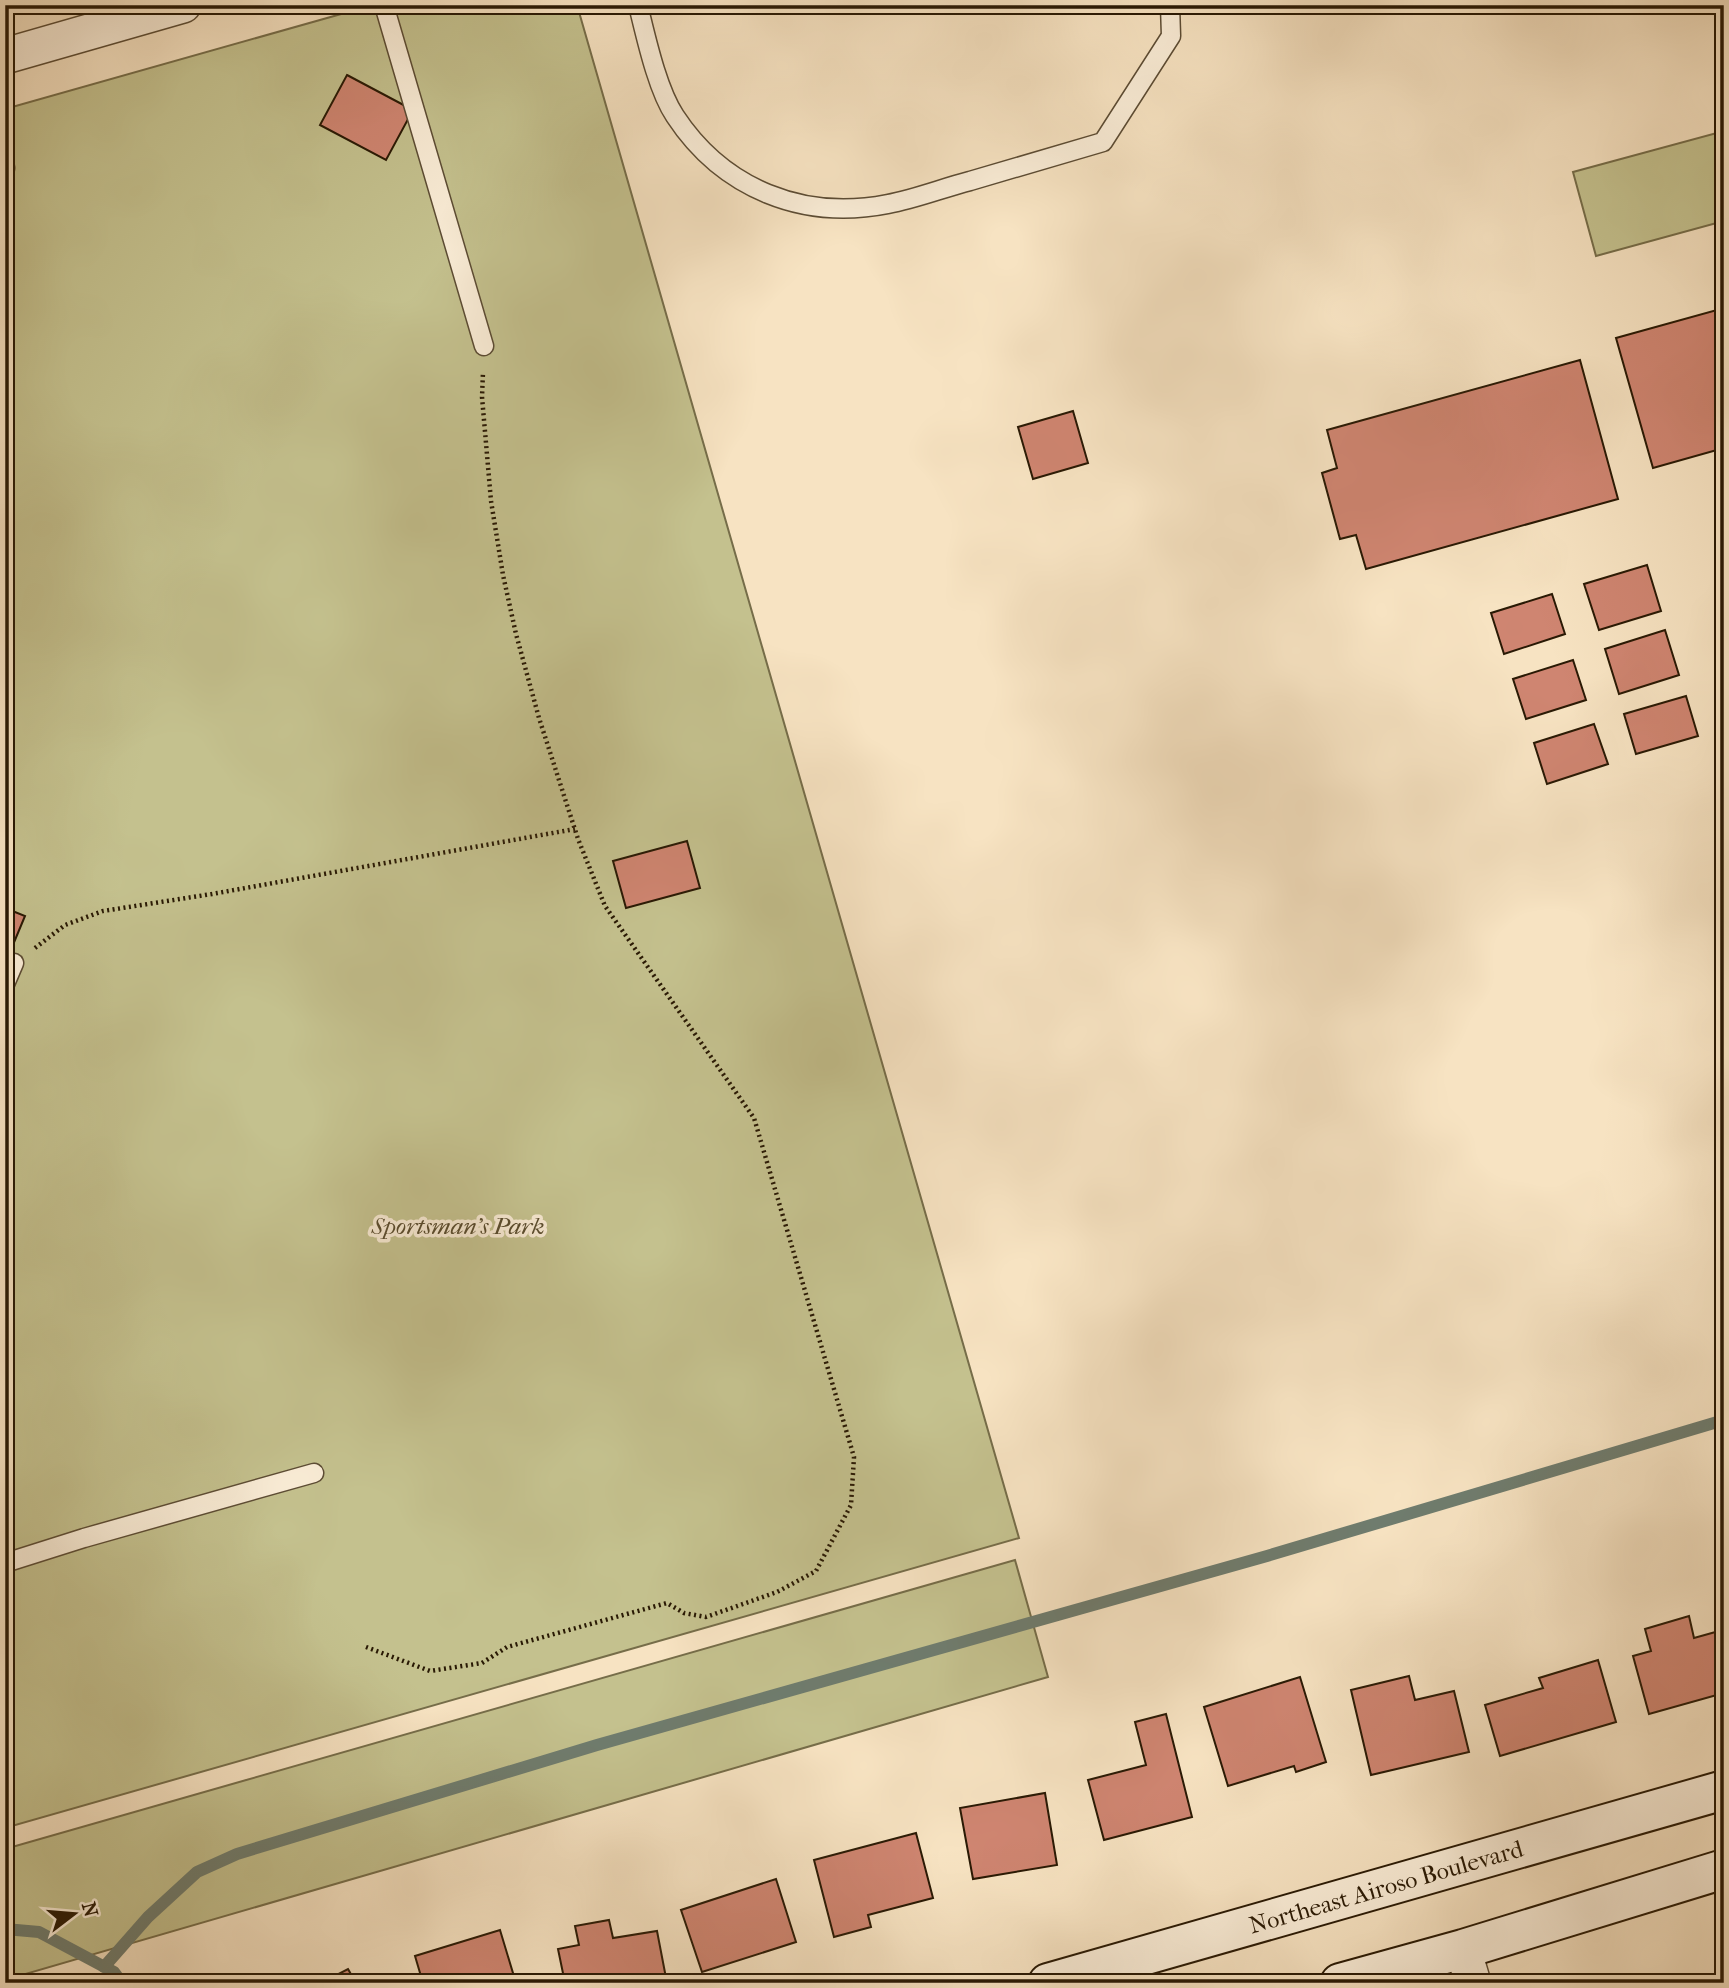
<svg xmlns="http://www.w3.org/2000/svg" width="1729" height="1988" viewBox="0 0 1729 1988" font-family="'IM FELL French Canon',serif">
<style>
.green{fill:#c4c18e;stroke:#766d49;stroke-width:2}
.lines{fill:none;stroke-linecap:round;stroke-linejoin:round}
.stream{stroke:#6f7c6e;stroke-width:12}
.building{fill:#cf8571;stroke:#291904;stroke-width:2}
.lane-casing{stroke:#5c4c34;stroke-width:21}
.street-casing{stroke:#5c4c34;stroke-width:38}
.secondary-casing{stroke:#291904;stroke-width:42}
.path{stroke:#291904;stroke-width:4.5;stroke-dasharray:2 3.5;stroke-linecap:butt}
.lane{stroke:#faedd7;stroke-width:18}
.street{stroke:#faedd7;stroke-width:35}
.secondary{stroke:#faedd7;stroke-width:38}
.labels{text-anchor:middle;stroke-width:7;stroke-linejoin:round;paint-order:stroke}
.park-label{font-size:24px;font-style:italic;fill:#584b2d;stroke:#faedd7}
.street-label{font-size:24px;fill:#291904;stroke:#faedd7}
</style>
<rect width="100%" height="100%" fill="#f7e3c2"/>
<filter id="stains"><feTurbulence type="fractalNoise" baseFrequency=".00286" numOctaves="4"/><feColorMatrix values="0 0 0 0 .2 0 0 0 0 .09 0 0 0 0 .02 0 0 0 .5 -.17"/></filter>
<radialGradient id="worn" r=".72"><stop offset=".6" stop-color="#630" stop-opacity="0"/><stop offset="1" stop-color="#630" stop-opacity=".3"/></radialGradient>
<g class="green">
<polygon points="373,5 577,5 1019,1538 5,1828 5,109"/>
<polygon points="1724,131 1724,221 1596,256 1573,172"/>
<polygon points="1015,1560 1048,1677 5,1980 5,1849"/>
</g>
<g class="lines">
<g class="stream">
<polyline points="5,1929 39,1932 114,1972 122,1983"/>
<polyline points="104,1967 148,1917 197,1872 237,1854 597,1745 1267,1556 1724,1420"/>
</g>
</g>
<g class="building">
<polygon points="347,75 413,110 386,160 320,125"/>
<polygon points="1724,308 1724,448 1653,468 1616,338"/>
<polygon points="1580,360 1618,499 1366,569 1356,535 1340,539 1322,473 1337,468 1327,430"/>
<polygon points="1073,411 1088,463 1033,479 1018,427"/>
<polygon points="1647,565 1661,611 1599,630 1584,584"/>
<polygon points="1552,594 1565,634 1504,654 1491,613"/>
<polygon points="1665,630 1679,675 1619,694 1605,649"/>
<polygon points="1573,660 1586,700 1526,719 1513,679"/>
<polygon points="1686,696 1698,736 1636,754 1624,714"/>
<polygon points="1594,724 1608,764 1547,784 1534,743"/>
<polygon points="687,841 700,888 626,908 613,861"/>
<polygon points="5,908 25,916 5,964"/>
<polygon points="1689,1616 1694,1638 1719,1631 1724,1646 1724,1693 1649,1714 1633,1656 1651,1651 1645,1629"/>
<polygon points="1598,1660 1616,1722 1500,1756 1485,1705 1543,1688 1539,1678"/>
<polygon points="1409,1676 1415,1700 1454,1691 1469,1752 1371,1775 1351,1690"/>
<polygon points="1300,1677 1326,1762 1296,1772 1294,1766 1228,1786 1204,1707"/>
<polygon points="1166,1714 1192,1817 1104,1840 1088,1780 1146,1765 1135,1722"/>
<polygon points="1045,1793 1057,1865 973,1879 960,1808"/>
<polygon points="916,1833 933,1898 868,1915 871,1927 834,1937 814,1860"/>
<polygon points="776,1879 796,1942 702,1972 681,1910"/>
<polygon points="609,1920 613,1938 657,1931 667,1983 565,1983 558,1949 579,1945 575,1926"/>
<polygon points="500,1930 516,1983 423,1983 415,1956"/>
<polygon points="348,1969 356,1983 321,1983"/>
</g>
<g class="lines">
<defs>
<g id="lane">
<polyline points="384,5 484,346"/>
<path d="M638 5C646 37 657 89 675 116 723 189 803 221 888 204 915 199 943 188 970 181 1014 168 1058 155 1103 142L1171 36 1170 5"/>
<polyline points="5,167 5,169"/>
<polyline points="5,984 14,963"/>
<polyline points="5,1563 84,1538 314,1473"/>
</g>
<g id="street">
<polyline points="5,56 183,5"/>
<polyline points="1463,1949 1473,1983"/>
</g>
<g id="secondary">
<polyline points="1048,1983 1724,1790"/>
<polyline points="1340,1983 1463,1949 1724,1869"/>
</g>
</defs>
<use href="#lane" class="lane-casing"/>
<use href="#street" class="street-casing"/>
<use href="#secondary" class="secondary-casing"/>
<g class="path">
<polyline points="35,948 65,925 103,911 212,894 575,829"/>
<polyline points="366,1647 430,1671 482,1663 507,1647 667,1603 684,1613 706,1617 777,1592 816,1571 851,1505 854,1457 754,1118 605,906 578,839 539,718 516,634 503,575 491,501 482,397 483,372"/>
</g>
<use href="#lane" class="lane"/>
<use href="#street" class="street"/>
<use href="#secondary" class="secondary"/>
</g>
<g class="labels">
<g class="park-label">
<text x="458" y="1234">Sportsman's Park</text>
</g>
<g class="street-label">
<text transform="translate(1386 1887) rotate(-16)" y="8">Northeast Airoso Boulevard</text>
</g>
</g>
<rect width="1729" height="1988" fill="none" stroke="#f7e3c2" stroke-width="28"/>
<rect x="7" y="7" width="1715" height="1974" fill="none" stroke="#291904" stroke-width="3.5"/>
<rect x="14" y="14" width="1701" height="1960" fill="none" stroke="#291904" stroke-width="2"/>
<g transform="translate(74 1914) rotate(74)" stroke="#faedd7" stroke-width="5" paint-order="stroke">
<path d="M0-5L12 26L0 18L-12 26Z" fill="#291904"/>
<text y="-10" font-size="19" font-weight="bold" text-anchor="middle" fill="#291904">N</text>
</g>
<rect width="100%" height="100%" filter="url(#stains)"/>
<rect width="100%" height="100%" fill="url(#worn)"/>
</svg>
